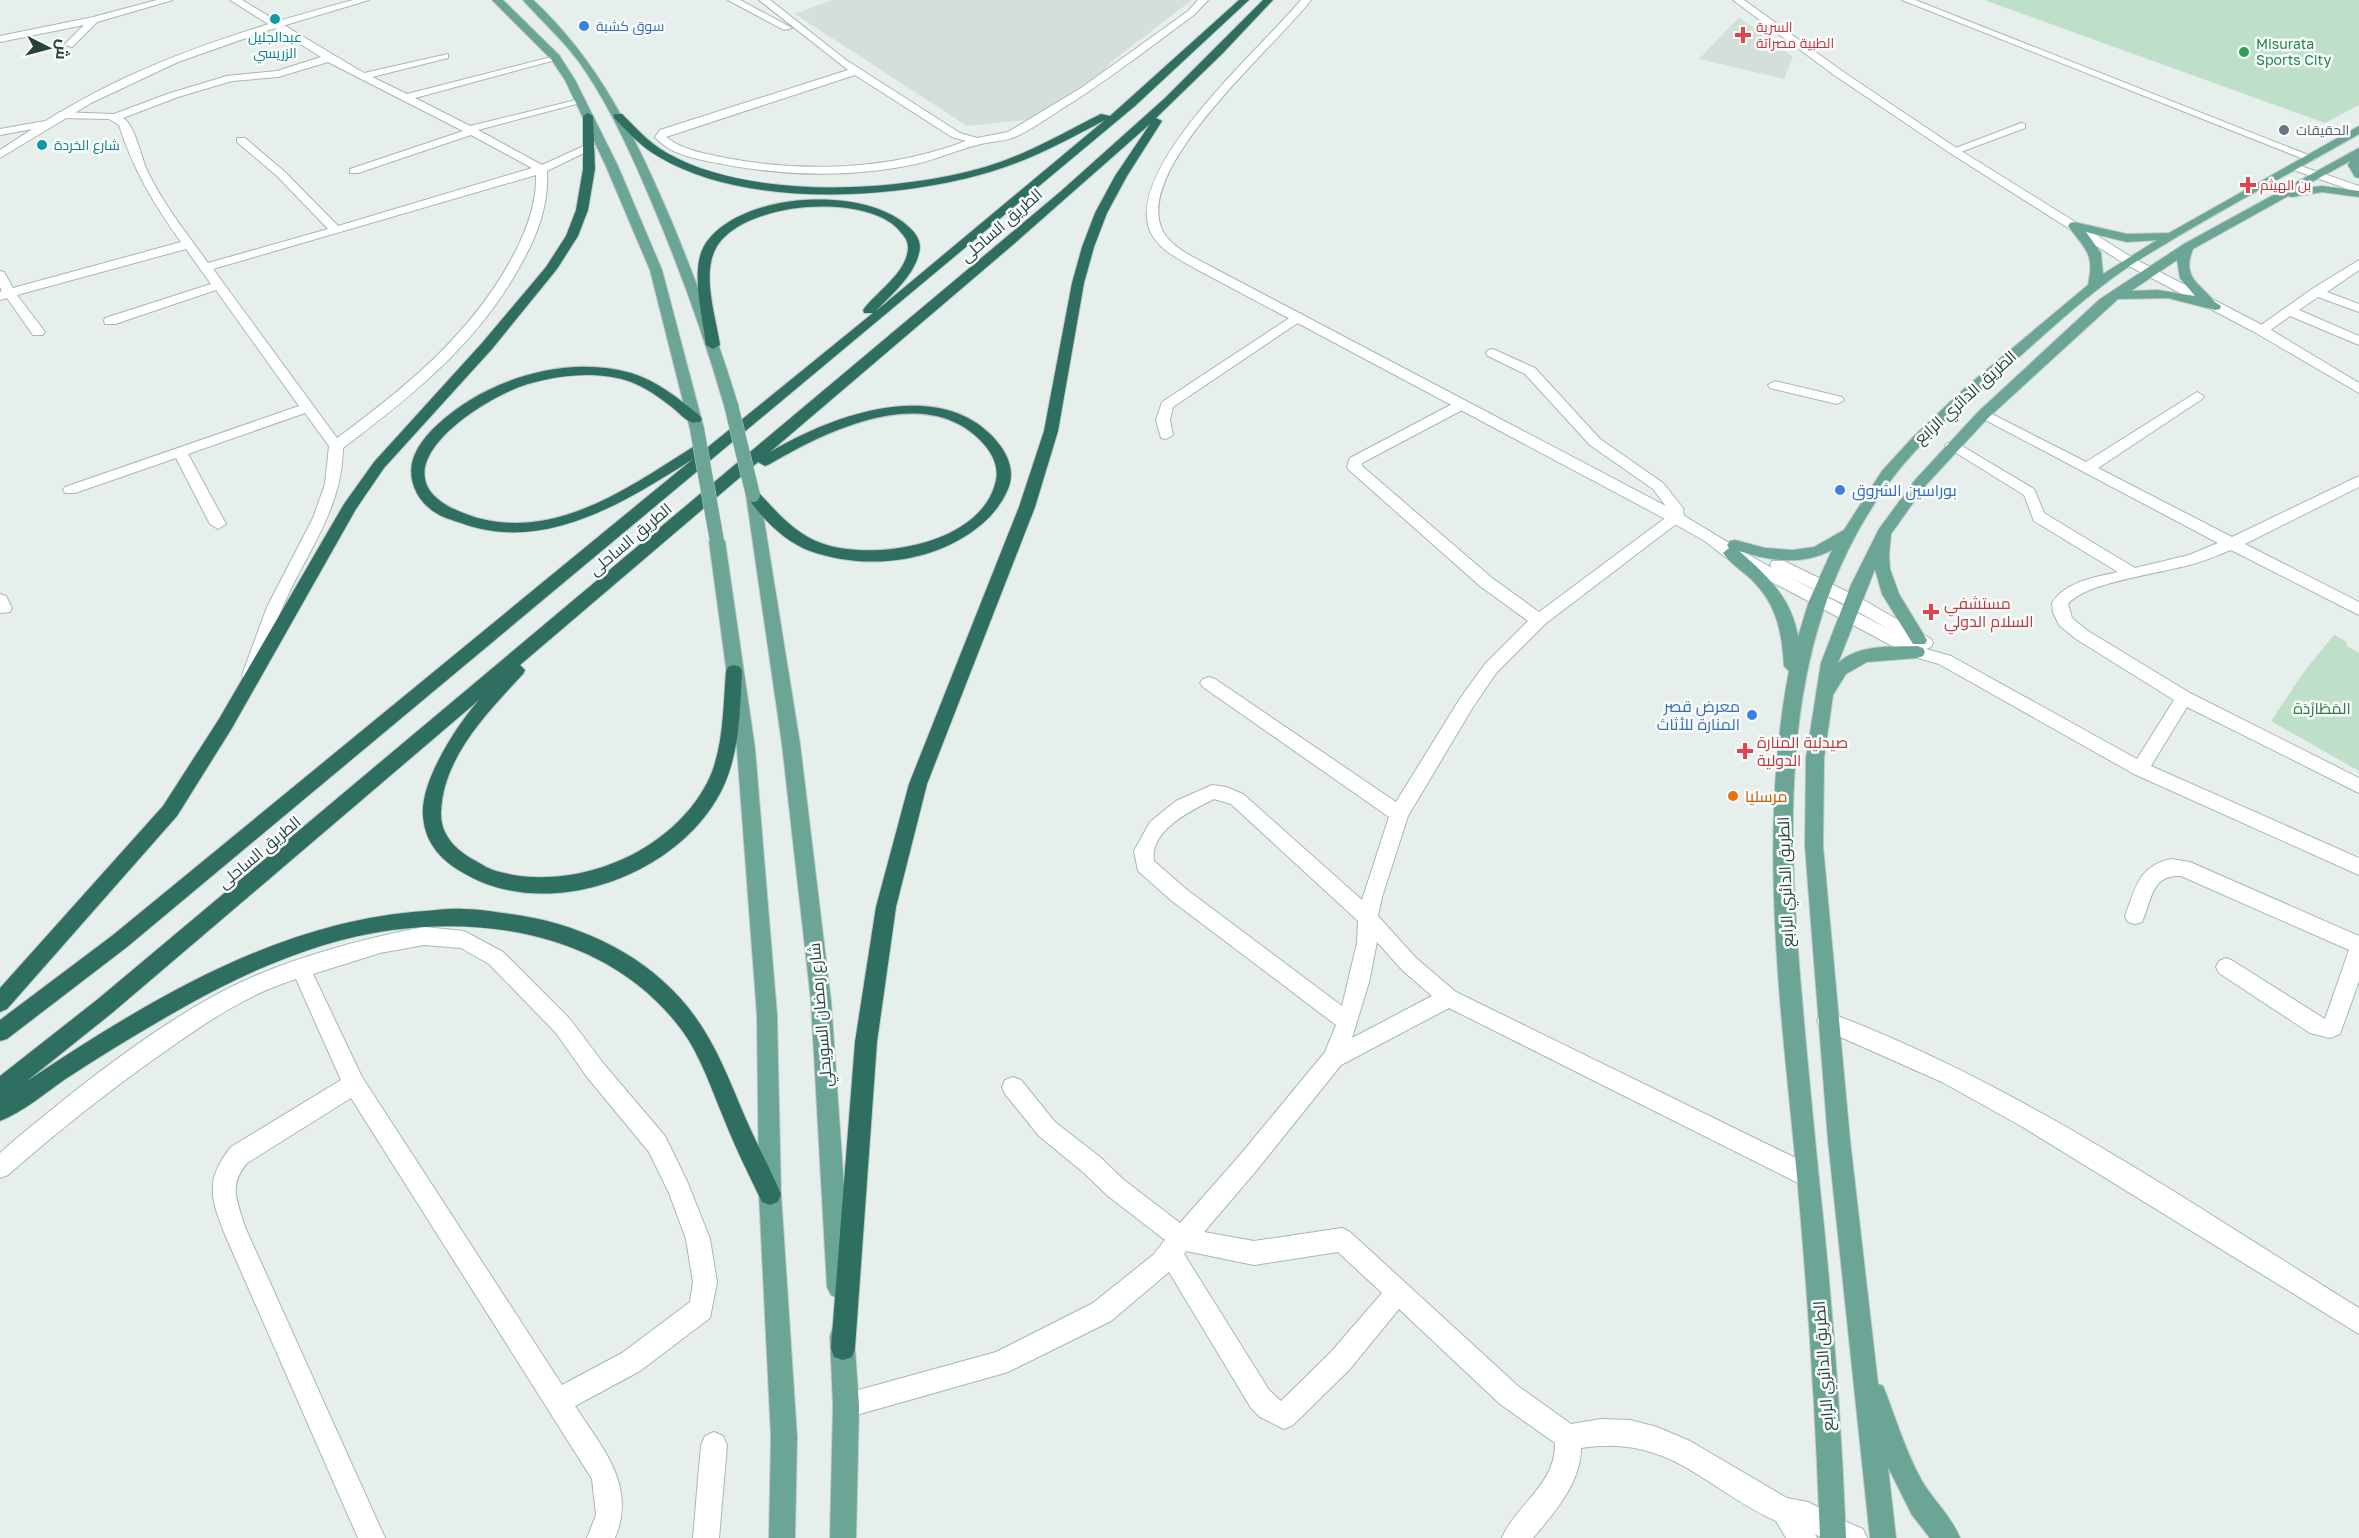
<svg xmlns="http://www.w3.org/2000/svg" width="2359" height="1538" viewBox="0 0 2359 1538" font-family="'Golos Text',Cairo,sans-serif">
<style>
.built{fill:#d4dfda}
.green{fill:#bfe0c8}
.lines{fill:none;stroke-linecap:round;stroke-linejoin:round}
.street-casing{stroke:#a8b8b2;stroke-width:2}
.secondary-casing{stroke:#a4bbb3;stroke-width:2}
.primary-casing{stroke:#c2cac8;stroke-width:2}
.highway-casing{stroke:#c2cac8;stroke-width:2}
.street{fill:#fff;fill-rule:evenodd}
.secondary{fill:#fff;fill-rule:evenodd}
.primary{fill:#6aa596;fill-rule:evenodd}
.highway{fill:#2f6f62;fill-rule:evenodd}
.primary-bridge-casing{stroke:#c2cac8;stroke-width:15;stroke-linecap:butt}
.primary-bridge{stroke:#6aa596;stroke-width:14}
.culture-dot{fill:#0f9aa8;stroke:#f7fbf9;stroke-width:2}
.shop-dot{fill:#3f7fe0;stroke:#f7fbf9;stroke-width:2}
.health-dot{fill:#e0444e;stroke:#f7fbf9;stroke-width:2}
.leisure-dot{fill:#2e9e5b;stroke:#f7fbf9;stroke-width:2}
.worship-dot{fill:#6b7280;stroke:#f7fbf9;stroke-width:2}
.food-dot{fill:#e8710a;stroke:#f7fbf9;stroke-width:2}
.labels{text-anchor:middle;stroke-width:5;stroke-linejoin:round;paint-order:stroke}
.far-shop-label{font-size:14px;fill:#366cbe;stroke:#f7fbf9;text-anchor:start}
.far-health-label{font-size:14px;fill:#be3a42;stroke:#f7fbf9;text-anchor:start}
.far-culture-label{font-size:14px;fill:#0d838f;stroke:#f7fbf9}
.far-leisure-label{font-size:14px;fill:#27864d;stroke:#f7fbf9;text-anchor:start}
.far-worship-label{font-size:14px;fill:#5b616d;stroke:#f7fbf9;text-anchor:start}
.street-label{font-size:16px;fill:#24423a;stroke:#f7fbf9}
.shop-label{font-size:16px;fill:#366cbe;stroke:#f7fbf9;text-anchor:start}
.health-label{font-size:16px;fill:#be3a42;stroke:#f7fbf9;text-anchor:start}
.park-label{font-size:16px;fill:#2d7a4b;stroke:#f7fbf9}
.food-label{font-size:16px;fill:#c56008;stroke:#f7fbf9;text-anchor:start}
</style>
<rect width="100%" height="100%" fill="#e6efeb"/>
<g class="built">
<polygon points="832,0 1192,0 1111,62 1102,73 1035,119 967,126 795,14"/>
<polygon points="1739,17 1793,57 1784,79 1699,59"/>
</g>
<g class="green">
<polygon points="1984,0 2359,0 2359,105 2325,123"/>
<polygon points="2334,635 2347,642 2347,646 2359,653 2359,771 2271,721 2303,673"/>
</g>
<g class="lines">
<defs>
<g id="street">
<polygon points="157,0 173,0 97,22 72,47 64,45 84,25 0,42 0,36 93,17"/>
<path d="M230 0H242L364 73 448 54V58L372 77 407 94 559 55V59L415 98 470 126 584 98V102L478 130 542 165 586 145H594L596 147 547 171C549 206 537 236 520 266 478 343 412 396 343 448 342 505 313 543 289 593 276 619 267 647 258 675L256 679 250 681 244 679 242 675 267 607 313 518 325 484 329 446 305 413 188 454 226 524 218 529 210 524 176 458 75 493H65L63 490 65 487 299 406 216 290 115 324H105L104 321 105 318 211 284 186 249 17 295 45 332 43 335H33L7 298 0 300V292L2 291 0 287V271L4 272 13 288 181 242C154 205 133 169 119 125L109 119 60 118 55 115 60 112 114 114 170 93 227 76 277 71 321 57ZM328 62 463 131 350 169V173H358L471 135 532 168 338 226 285 172 245 138H237V142L277 176 328 229 208 263C186 232 162 203 146 168 141 155 134 124 123 118L178 97 232 81 278 77ZM536 175C537 204 526 232 512 258 471 334 406 387 337 438L213 269Z"/>
<polygon points="728,0 740,0 792,28 784,30"/>
<path d="M759 0H770L846 60 960 133 977 138 1008 132 1081 88 1188 11 1198 0H1208L1194 15C1150 47 1107 81 1060 110 1046 119 1032 129 1017 136 1004 142 990 141 977 145 957 150 937 159 916 164 851 178 782 176 717 163 696 159 669 154 655 137L660 130 848 70ZM855 75 952 137 966 141C890 170 806 173 726 158 706 154 682 150 666 137Z"/>
<polygon points="1902,0 1915,0 2316,158 2314,160 2306,160"/>
<polygon points="45,121 50,124 49,126 0,135 0,129"/>
<polygon points="2021,123 2025,124 2025,128 1958,153 1954,154 1948,151"/>
<polygon points="2359,260 2359,270 2327,292 2359,304 2359,312 2318,297 2299,310 2359,336 2359,345 2290,316 2266,333 2256,333 2254,330 2312,289"/>
<polygon points="1297,313 1302,314 1303,317 1302,320 1173,407 1170,420 1173,435 1166,439 1161,438 1156,420 1162,402"/>
<path d="M1493 349 1535 368 1600 439 1663 483 1683 508 1684 518 1545 624 1497 672 1473 707 1408 816 1382 897 1378 916 1416 958 1456 992 1816 1168 1819 1176 1816 1184 1808 1187 1800 1184 1449 1008 1341 1065 1256 1171 1204 1232 1254 1241 1342 1228 1350 1232 1518 1386 1571 1424 1601 1419 1630 1420 1657 1427 1690 1441 1787 1498 1808 1502 1842 1520 1846 1529 1843 1538H1823L1815 1534 1817 1538H1786L1776 1521C1704 1488 1670 1434 1581 1448 1581 1483 1554 1513 1533 1538H1502C1516 1504 1556 1485 1555 1443L1500 1404 1399 1309 1349 1370 1293 1425 1284 1429 1260 1417 1251 1408 1169 1272 1111 1321 1008 1372 846 1418 837 1414 833 1405 837 1396 996 1352 1093 1303 1153 1255 1165 1240 1108 1196 1084 1173 1039 1136 1005 1094 1002 1087 1005 1080 1013 1077 1021 1080 1055 1122 1100 1157 1124 1180 1180 1223 1240 1155 1325 1052 1336 1025 1172 901 1138 871 1134 851 1150 822 1176 801 1212 785 1226 787 1243 794 1362 900 1389 817 1203 687 1200 683 1203 679 1209 677 1215 679 1396 802 1461 697 1485 664 1528 621 1480 586 1349 470 1347 467 1350 458 1456 402H1466L1468 405 1466 408 1362 463V466L1492 578 1539 612 1668 516V509L1653 489 1590 445 1525 374 1488 356 1486 353 1488 350ZM1214 799 1231 804 1358 921 1357 943 1342 1006 1186 889 1154 861C1149 831 1190 811 1214 799ZM1377 942 1402 970 1432 996 1352 1038 1369 982ZM1186 1251 1254 1265 1338 1252 1382 1293 1331 1352 1281 1401 1269 1390 1184 1254Z"/>
<polygon points="1775,381 1842,397 1844,400 1837,404 1770,388 1768,385"/>
<path d="M2197 392 2204 396 2202 399 2098 468 2232 537 2359 476V487L2245 544 2359 602V615L2231 550C2220 554 2208 560 2196 563 2166 573 2087 581 2068 604L2072 618 2088 631 2190 693 2359 778V793L2187 707 2151 766 2359 858V875L2134 774 1939 664 1911 656 1842 619 1840 615 1842 611H1854L1890 630 1848 606 1846 602 1848 598H1860L1931 639 1933 643 1931 647 1926 649 1951 656 2137 759 2174 700 2076 639 2059 625 2053 612 2052 603C2065 582 2095 577 2118 572L2034 521 2024 495 1945 446 1947 443H1957L2034 489 2044 513 2135 568 2189 555 2218 543 1976 415 1983 411 1988 412 2086 462Z"/>
<polygon points="0,594 6,596 12,608 10,612 0,613"/>
<path d="M2171 859 2190 862 2359 936V981L2340 1034 2330 1038 2310 1033 2219 973 2216 967 2219 961 2226 958 2233 961 2325 1019 2349 950 2181 876C2151 874 2152 900 2142 922L2135 924 2128 922 2125 916C2136 888 2138 866 2171 859Z"/>
<path d="M424 927 464 931 503 952 570 1019 603 1063 665 1136 687 1181 710 1239 717 1282 710 1318 640 1371 575 1406C602 1448 637 1485 615 1538H587L596 1515 592 1479 351 1098 247 1163C228 1186 237 1200 245 1227L385 1538H358L226 1237C211 1200 204 1180 231 1147L341 1080 296 979C245 995 202 1025 160 1055 107 1092 57 1132 8 1175L0 1178V1153L10 1144C77 1088 155 1025 233 986 288 959 364 938 424 927ZM424 945 461 948 489 964 556 1033 587 1077 649 1152 669 1193 686 1239 693 1282 690 1302 622 1353 562 1385 362 1077 313 974 380 953Z"/>
<path d="M1827 1012C2014 1081 2190 1203 2359 1308V1334L2021 1126 1942 1082 1820 1028 1817 1021 1820 1014Z"/>
<polygon points="714,1432 723,1436 727,1445 719,1538 693,1538 701,1445 705,1436"/>
</g>
<g id="secondary">
<path d="M353 0H369L269 30 178 62 91 103 0 158V150C41 123 83 97 127 77 200 43 276 21 353 0Z"/>
<path d="M1301 0H1311C1276 46 1137 164 1161 227 1167 245 1191 256 1206 264L1681 514C1712 532 1741 551 1772 568L1770 565 1772 561H1784L1860 598 1862 602 1860 606H1848L1789 577 1854 611 1856 615 1854 619H1842L1725 557 1705 541 1671 522 1198 270C1180 260 1153 247 1148 225 1133 159 1262 47 1301 0Z"/>
<polygon points="1733,0 1744,0 1842,71 1958,149 2133,258 2266,327 2359,383 2359,393 2256,333 2125,264 1950,153 1834,75"/>
<polygon points="2295,164 2359,186 2359,193 2291,169 2291,165"/>
<polygon points="1833,1516 1863,1529 1867,1538 1823,1538 1820,1529 1824,1520"/>
</g>
<g id="primary">
<polygon points="492,0 503,0 559,55 575,80 617,164 662,270 704,429 702,432 692,432 690,429 650,270 605,164 565,80 551,59"/>
<path d="M523 0H533C599 61 636 138 671 220 696 280 719 342 738 405L736 408H726L724 405C704 336 680 269 652 203 633 158 613 113 586 72 567 43 545 25 523 0Z"/>
<path d="M2359 126V134C2284 177 2207 217 2134 263 2090 292 2051 329 2011 364 1968 400 1925 435 1891 480 1791 613 1786 778 1797 937 1803 1018 1811 1098 1819 1179 1832 1298 1841 1418 1846 1538H1820C1816 1417 1808 1297 1797 1176 1781 1010 1757 837 1789 671L1784 666C1782 632 1777 604 1751 579 1742 571 1730 563 1723 553L1729 548 1727 545 1730 541 1735 540 1765 548 1793 550 1814 547 1844 530 1882 471 1914 436 1966 387 2088 285C2095 254 2086 250 2068 226L2070 223 2074 222 2127 234 2169 233ZM2086 232 2127 242 2157 240 2103 274 2101 253ZM1832 550 1809 601 1798 637C1792 599 1768 576 1739 551 1770 561 1801 566 1832 550Z"/>
<path d="M2359 148V178L2355 177 2348 165 2350 161 2299 189 2322 186 2359 191V197L2322 192 2292 197 2288 196 2193 249C2181 278 2200 283 2215 302L2221 306 2220 309 2215 310 2168 298 2118 299 1988 418 1925 486 1891 534 1889 555 1890 569 1899 594 1927 640 1925 644H1913L1882 594 1875 569 1838 663C1859 644 1891 647 1917 646L1923 648 1925 652 1923 656 1917 658 1867 662 1846 674 1833 695 1824 758 1823 846 1850 1140 1878 1384 1883 1386C1896 1418 1905 1451 1922 1481 1933 1500 1952 1517 1960 1538H1930L1912 1515 1888 1467 1896 1538H1870L1828 1140 1805 846 1806 758 1821 663 1851 585 1879 529 1915 480 1978 412 2100 299 2184 244ZM2177 260 2180 278 2195 296 2157 290 2131 291Z"/>
<polygon points="753,490 760,495 800,744 831,1001 851,1287 847,1295 839,1299 831,1295 827,1287 811,1001 782,744 746,495"/>
<polygon points="717,536 725,541 755,749 777,1015 781,1194 797,1437 795,1538 769,1538 771,1437 759,1194 757,1015 737,749 709,541"/>
<polygon points="842,1324 851,1327 854,1336 859,1405 856,1538 830,1538 833,1405 830,1336 833,1327"/>
</g>
<g id="highway">
<path d="M1239 0H1249L1135 106 127 947 7 1039 0 1041V1020L113 935 693 459C625 502 544 554 461 523 453 520 443 518 436 513 419 503 408 483 412 463 415 449 426 435 437 425 485 380 565 354 631 373 658 381 679 399 700 416L702 419 700 422C696 423 695 424 691 422 685 420 679 413 673 408 660 398 647 388 631 382 600 370 558 375 528 384 476 400 364 477 466 514 491 524 519 525 546 520 601 509 650 474 696 445L701 444 708 447 873 313H864L863 310C876 292 907 273 908 248 908 239 903 235 898 229 863 192 738 202 715 250 702 277 716 317 720 345L713 349 706 345C703 318 690 271 704 246 737 191 868 184 911 229 917 235 922 243 919 253 914 276 891 295 876 311L1105 120C1069 139 1033 159 993 171 899 200 747 209 659 157 641 147 628 132 614 118V114H622C636 128 649 143 667 153 750 200 895 193 985 167 1026 155 1063 133 1101 114L1110 116Z"/>
<path d="M1263 0H1273L1223 53 1156 118 1162 121 1127 176 1107 213 1094 247 1084 283 1058 431 1035 507 927 784 896 907 877 1042 855 1348 852 1357 843 1360 834 1357 831 1348 855 1042 876 907 909 784 1019 507 1044 431 1072 283 1082 247 1095 213 1115 176 1150 124 1015 243 770 452C830 416 937 376 994 438 1005 450 1014 466 1010 483 1006 498 994 514 982 524 936 563 867 571 810 551 785 542 760 517 746 495L748 492H758C776 511 795 534 821 543 872 562 983 545 996 480 999 465 991 451 980 440 923 383 826 431 770 464L765 466 758 462 520 665 525 670 523 674C488 712 443 757 441 812 440 834 455 849 472 859 480 863 488 869 496 871 573 893 670 854 707 783 724 750 723 707 726 671L728 667 734 665 740 667 742 671C740 708 740 748 725 783 686 873 553 923 467 875 443 862 425 845 423 816 420 781 457 725 479 700L112 1013 27 1081C146 1002 279 920 426 911 438 910 451 908 463 909 479 909 495 912 510 914 573 922 637 950 680 998 712 1033 727 1075 745 1117 756 1143 770 1168 781 1194L778 1202 770 1205 762 1202C749 1175 735 1147 724 1119 711 1088 701 1056 681 1029 613 939 499 916 392 930 323 939 252 969 191 1003 148 1027 105 1053 64 1080 44 1094 23 1112 0 1121V1076L98 999 1060 192 1165 98Z"/>
<polygon points="588,113 593,116 595,169 588,210 578,236 557,269 492,349 384,468 356,509 232,728 177,816 7,1009 0,1012 0,988 163,806 219,719 344,504 374,462 482,343 546,267 566,236 576,210 583,169 583,116"/>
</g>
</defs>
<use href="#street" class="street-casing"/>
<use href="#secondary" class="secondary-casing"/>
<use href="#primary" class="primary-casing"/>
<use href="#highway" class="highway-casing"/>
<use href="#street" class="street"/>
<use href="#secondary" class="secondary"/>
<use href="#primary" class="primary"/>
<use href="#highway" class="highway"/>
<defs>
<g id="primary-bridge">
<polyline points="731,405 753,495"/>
<polyline points="697,429 717,541"/>
</g>
</defs>
<use href="#primary-bridge" class="primary-bridge-casing"/>
<use href="#primary-bridge" class="primary-bridge"/>
</g>
<g class="culture-dot">
<circle cx="275" cy="19" r="6"/>
<circle cx="42" cy="145" r="6"/>
</g>
<g class="shop-dot">
<circle cx="584" cy="26" r="6"/>
<circle cx="1840" cy="490" r="6"/>
<circle cx="1752" cy="715" r="6"/>
</g>
<g class="health-dot">
<path d="M1740 26h6v6h6v6h-6v6h-6v-6h-6v-6h6z"/>
<path d="M2245 176h6v6h6v6h-6v6h-6v-6h-6v-6h6z"/>
<path d="M1928 603h6v6h6v6h-6v6h-6v-6h-6v-6h6z"/>
<path d="M1742 742h6v6h6v6h-6v6h-6v-6h-6v-6h6z"/>
</g>
<circle class="leisure-dot" cx="2244" cy="52" r="6"/>
<circle class="worship-dot" cx="2284" cy="130" r="6"/>
<circle class="food-dot" cx="1733" cy="796" r="6"/>
<g class="labels">
<g class="far-shop-label">
<text x="596" y="31">سوق كشبة</text>
</g>
<g class="far-health-label">
<text x="1756" y="32">السرية<tspan x="1756" dy="16">الطبية مصراتة</tspan></text>
<text x="2260" y="190">بن الهيثم</text>
</g>
<g class="far-culture-label">
<text x="275" y="42">عبدالجليل<tspan x="275" dy="16">الزريسي</tspan></text>
<text x="54" y="150" text-anchor="start">شارع الخردة</text>
</g>
<g class="far-leisure-label">
<text x="2256" y="49">Misurata<tspan x="2256" dy="16">Sports City</tspan></text>
</g>
<g class="far-worship-label">
<text x="2296" y="135">الحقيقات</text>
</g>
<g class="street-label">
<text transform="translate(1001 225) rotate(-41)" y="6">الطريق الساحلى</text>
<text transform="translate(1965 397) rotate(-42)" y="6">الطريق الدائري الرابع</text>
<text transform="translate(630 539) rotate(-40)" y="6">الطريق الساحلى</text>
<text transform="translate(259 852) rotate(-40)" y="6">الطريق الساحلى</text>
<text transform="translate(1785 882) rotate(-92)" y="6">الطريق الدائري الرابع</text>
<text transform="translate(820 1015) rotate(-95)" y="6">شارع رمضان السويحلي</text>
<text transform="translate(1823 1366) rotate(-94)" y="6">الطريق الدائري الرابع</text>
</g>
<g class="shop-label">
<text x="1852" y="496">بوراسين الشروق</text>
<text x="1740" y="712" text-anchor="end">معرض قصر<tspan x="1740" dy="18">المنارة للأثاث</tspan></text>
</g>
<g class="health-label">
<text x="1944" y="609">مستشفي<tspan x="1944" dy="18">السلام الدولي</tspan></text>
<text x="1757" y="748">صيدلية المنارة<tspan x="1757" dy="18">الدولية</tspan></text>
</g>
<g class="park-label">
<text x="2322" y="714">المَطَارْدَة</text>
</g>
<g class="food-label">
<text x="1745" y="802">مرسليا</text>
</g>
</g>
<g transform="translate(48 48) rotate(96)" stroke="#f7fbf9" stroke-width="4.5" paint-order="stroke">
<path d="M0-4.5L10 22L0 15L-10 22Z" fill="#24423a"/>
<text y="-9" font-size="16" font-weight="bold" text-anchor="middle" fill="#24423a">ش</text>
</g>
</svg>
